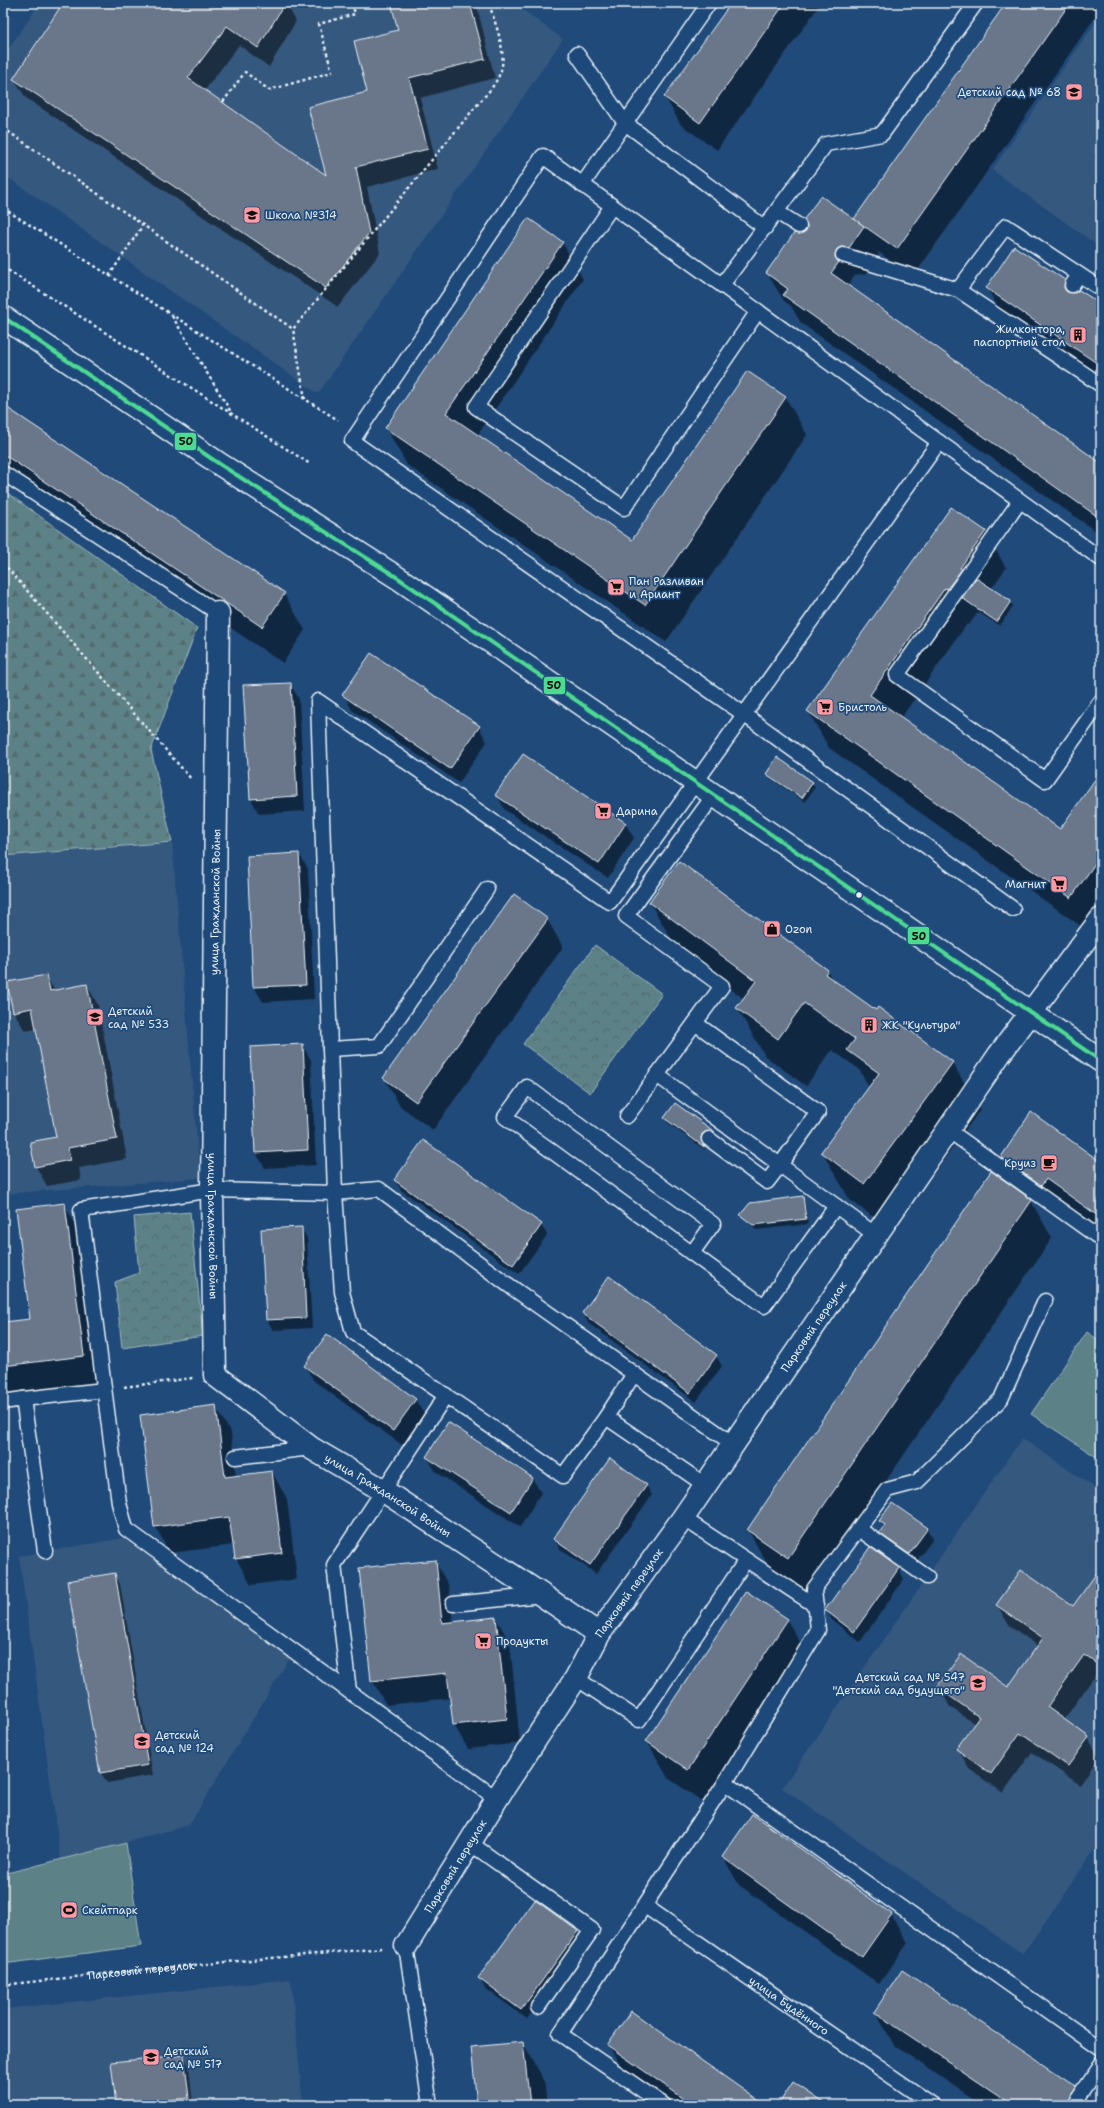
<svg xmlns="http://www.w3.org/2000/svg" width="1104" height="2108" viewBox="0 0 1104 2108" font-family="'Shantell Sans',sans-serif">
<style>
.built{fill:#36587f}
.forest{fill:url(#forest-firs);stroke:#a2b9bf}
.park{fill:url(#park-crowns);stroke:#a2b9bf}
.pitch{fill:#5c8186;stroke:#a2b9bf}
.shadow{fill:#0007}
.building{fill:#6b778a;stroke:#e8f1f8}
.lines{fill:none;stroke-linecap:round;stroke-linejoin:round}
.service-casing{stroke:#e8f1f8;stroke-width:17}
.minor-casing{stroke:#e8f1f8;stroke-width:25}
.tertiary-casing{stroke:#e8f1f8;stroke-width:25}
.path{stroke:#e8f1f8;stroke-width:2.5;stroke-dasharray:3 3;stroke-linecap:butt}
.service{stroke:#1f4a7a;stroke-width:14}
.minor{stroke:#1f4a7a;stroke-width:22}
.tertiary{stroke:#1f4a7a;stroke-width:22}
.bus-1-casing{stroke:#1f4a7a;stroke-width:7}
.bus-1{stroke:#4ddb92;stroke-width:4}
.bus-dot{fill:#e8f1f8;stroke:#1f4a7a;stroke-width:1.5}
.labels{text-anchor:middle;stroke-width:3.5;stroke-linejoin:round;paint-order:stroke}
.poi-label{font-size:11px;fill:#e8f1f8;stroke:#1f4a7a;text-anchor:start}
.street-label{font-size:11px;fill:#e8f1f8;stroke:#1f4a7a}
.line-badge{stroke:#1f4a7a;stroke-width:1.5}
.pale-badge-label{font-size:11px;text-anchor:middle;font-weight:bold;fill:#111}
</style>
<defs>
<pattern id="forest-firs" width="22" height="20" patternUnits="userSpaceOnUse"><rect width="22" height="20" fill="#5c8186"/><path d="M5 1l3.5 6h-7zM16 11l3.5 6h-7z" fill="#536a6e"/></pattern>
<pattern id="park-crowns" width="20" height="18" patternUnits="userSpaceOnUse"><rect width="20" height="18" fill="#5c8186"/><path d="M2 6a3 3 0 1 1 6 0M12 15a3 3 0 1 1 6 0" fill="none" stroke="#536a6e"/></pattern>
</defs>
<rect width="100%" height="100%" fill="#1f4a7a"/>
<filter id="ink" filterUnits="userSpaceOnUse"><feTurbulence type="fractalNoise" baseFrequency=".025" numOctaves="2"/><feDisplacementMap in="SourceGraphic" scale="8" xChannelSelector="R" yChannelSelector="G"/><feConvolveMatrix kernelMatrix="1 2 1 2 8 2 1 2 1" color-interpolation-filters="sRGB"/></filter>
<g filter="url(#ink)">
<g class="built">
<polygon points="40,3 513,3 563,39 318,394 3,174 3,57"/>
<polygon points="1101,15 1101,248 992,170"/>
<polygon points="172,842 200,1178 3,1194 3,856"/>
<polygon points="1022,1438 1101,1492 1101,1840 1023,1954 782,1788"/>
<polygon points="123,1538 291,1656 189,1825 61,1860 19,1556"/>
<polygon points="291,1979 303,2105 3,2105 3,2009"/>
</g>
<polygon class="forest" points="3,490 197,628 151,750 172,842 3,856"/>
<g class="park">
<polygon points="595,945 662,994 590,1093 523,1044"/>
<polygon points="190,1212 203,1336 122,1348 115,1282 139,1273 134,1217"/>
</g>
<g class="pitch">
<polygon points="1087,1332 1101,1342 1101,1460 1031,1414"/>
<polygon points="126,1843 141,1946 3,1964 3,1874"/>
</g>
<g class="shadow">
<polygon points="64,3 286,3 296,21 269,67 239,45 205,90 327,177 399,30 392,3 476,3 495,78 420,98 438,169 367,187 380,253 338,307 26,98 14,79"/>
<polygon points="732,3 821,3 717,150 681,125 665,97"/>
<polygon points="1007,3 1101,3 1101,9 913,277 877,251 879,255 865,275 858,274 853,277 850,284 853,289 1101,464 1101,535 801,323 791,306 784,301 767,273 799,236 857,223 855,219"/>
<polygon points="1101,148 1101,167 1095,157"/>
<polygon points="562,242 583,279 477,436 632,542 748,372 786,398 807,435 666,642 407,465 386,428"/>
<polygon points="1064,281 1071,293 1101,306 1101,382 1003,316 987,288"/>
<polygon points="3,406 284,594 305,630 283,663 3,476"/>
<polygon points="985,531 1006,568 991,589 1010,602 1013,606 1000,626 978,612 969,625 967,624 901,718 1060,831 1101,773 1101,922 1092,934 829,748 808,711"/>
<polygon points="290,684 299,699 305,811 259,814 251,799"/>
<polygon points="344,695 479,727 487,742 459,783 352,710"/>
<polygon points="767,774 812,783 815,787 805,802 770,778"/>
<polygon points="497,795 625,823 634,838 608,878 505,810"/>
<polygon points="299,854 308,869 314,999 263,1002 254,987 248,857"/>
<polygon points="650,903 827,970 833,981 952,1062 980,1110 892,1231 850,1200 822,1152 869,1087 859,1069 832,1050 806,1086 765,1056 737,1008 744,999 678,950"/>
<polygon points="547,919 563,947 433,1130 400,1106 384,1078"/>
<polygon points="46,976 55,991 87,985 98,1005 127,1159 79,1168 81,1180 47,1186 36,1167 58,1138 37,1029 25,1031 14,1012"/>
<polygon points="302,1045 311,1060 316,1165 265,1168 256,1153"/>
<polygon points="676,1104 714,1133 716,1136 705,1138 703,1144 705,1150 668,1123 665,1118"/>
<polygon points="423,1141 541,1225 547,1235 519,1274 401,1190 395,1180"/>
<polygon points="1002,1157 1101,1162 1101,1238 1066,1213 1061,1220 1022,1191"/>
<polygon points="802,1197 805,1202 808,1224 756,1230 742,1215"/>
<polygon points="1031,1201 1052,1238 809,1594 769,1567 748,1530"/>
<polygon points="64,1204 80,1232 100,1384 3,1396 3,1323 31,1320"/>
<polygon points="301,1228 307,1238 312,1328 273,1330 267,1320"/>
<polygon points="609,1277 716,1356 722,1366 696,1402 588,1323 583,1313"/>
<polygon points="305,1366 415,1399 424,1414 402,1445 314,1381"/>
<polygon points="215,1406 231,1433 236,1477 272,1472 287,1499 297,1579 251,1585 236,1558 234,1545 170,1553 155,1526"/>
<polygon points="427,1457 532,1478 541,1493 520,1527 436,1472"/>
<polygon points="646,1485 652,1495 596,1574 560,1549 554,1539"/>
<polygon points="881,1522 927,1529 933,1539 915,1563 886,1543 881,1533 884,1528"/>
<polygon points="435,1561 449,1586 453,1623 496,1618 510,1643 520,1743 468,1749 454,1725 451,1698 386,1705 372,1680"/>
<polygon points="899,1569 904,1579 860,1642 832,1620 826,1610"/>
<polygon points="1101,1573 1101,1678 1096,1674 1064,1720 1088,1738 1099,1757 1080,1785 1032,1752 1003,1793 969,1769 958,1749 975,1724 950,1707 939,1687 1008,1689 1038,1646 1009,1625 997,1605 1073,1608"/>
<polygon points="114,1574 120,1584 153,1775 107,1783 101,1773 69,1581"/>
<polygon points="787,1620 809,1657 709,1806 668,1778 647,1741"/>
<polygon points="723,1857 891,1915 908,1943 879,1984 739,1885"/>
<polygon points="577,1932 583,1942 527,2019 485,1988 479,1978"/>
<polygon points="875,2012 1075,2087 1085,2104 1090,2097 1101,2105 982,2105 895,2046"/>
<polygon points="523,2043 544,2080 547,2105 478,2105"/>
<polygon points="608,2045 759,2105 670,2105 625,2073"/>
<polygon points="184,2056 189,2066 193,2105 117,2105"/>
</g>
<g class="building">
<polygon points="63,3 285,3 258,48 227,26 188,78 326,175 308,107 367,92 354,41 398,30 391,3 470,3 485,59 409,78 428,149 356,167 369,233 326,288 13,79"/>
<polygon points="731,3 785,3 700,123 664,97"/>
<polygon points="1006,3 1070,3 897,249 854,219"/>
<polygon points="821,196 864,226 849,248 841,247 837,249 835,257 839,262 831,273 1101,463 1101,519 783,295 788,289 766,273 794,233 799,234 806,231 807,226 804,219"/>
<polygon points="528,218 563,242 446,413 632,540 747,371 786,397 645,605 385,428"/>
<polygon points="1014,246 1065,280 1064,288 1067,292 1075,293 1079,290 1101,304 1101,366 986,288"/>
<polygon points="3,405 285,593 262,627 3,454"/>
<polygon points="951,507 986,531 960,568 962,569 947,589 945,588 870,695 1060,829 1101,771 1101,855 1071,898 807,711"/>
<polygon points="976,578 1011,601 997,622 962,598"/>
<polygon points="371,653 480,726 450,769 342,695"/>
<polygon points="291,683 297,796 250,799 243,685"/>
<polygon points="523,754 626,823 599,864 495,795"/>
<polygon points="777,757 813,782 802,798 766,774"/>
<polygon points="299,853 306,985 253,987 247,856"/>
<polygon points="679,861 828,970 825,974 876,1010 878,1007 953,1062 864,1184 821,1152 879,1073 847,1050 855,1039 804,1003 778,1039 736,1008 756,981 649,902"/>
<polygon points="514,894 548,919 416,1102 383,1078"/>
<polygon points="47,975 50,991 87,984 117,1139 68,1148 70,1160 35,1167 30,1142 56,1137 32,1008 13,1012 7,982"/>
<polygon points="303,1044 308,1150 255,1153 250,1047"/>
<polygon points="675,1103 715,1132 710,1131 702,1134 701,1138 704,1147 664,1118"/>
<polygon points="1031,1112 1101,1162 1101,1218 1046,1179 1041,1186 1001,1157"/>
<polygon points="423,1140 542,1224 513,1265 394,1180"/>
<polygon points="991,1171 1032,1200 788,1558 747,1530"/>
<polygon points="803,1196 806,1219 753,1225 740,1215 750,1203"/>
<polygon points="65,1203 84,1356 3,1366 3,1322 30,1319 16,1209"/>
<polygon points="302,1227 306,1318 266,1320 261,1229"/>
<polygon points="609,1276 717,1355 690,1393 582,1313"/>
<polygon points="327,1334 416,1399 393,1431 304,1366"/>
<polygon points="216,1405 225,1477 272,1471 282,1553 235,1559 229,1517 154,1527 140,1415"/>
<polygon points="448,1422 533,1478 511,1512 426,1457"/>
<polygon points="610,1458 647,1485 590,1565 553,1539"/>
<polygon points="892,1503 928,1528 909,1554 879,1533 885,1525 879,1521"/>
<polygon points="870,1547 899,1568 854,1632 825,1610"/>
<polygon points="436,1560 442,1623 496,1617 507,1719 453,1725 447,1673 371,1681 359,1568"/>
<polygon points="1101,1567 1101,1667 1084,1655 1047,1707 1089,1737 1068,1766 1020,1733 991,1774 956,1749 979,1717 937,1687 961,1654 1008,1687 1043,1638 996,1605 1021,1570 1073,1606"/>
<polygon points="115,1573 148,1765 100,1773 67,1581"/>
<polygon points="746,1591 788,1619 688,1770 646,1741"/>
<polygon points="752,1814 892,1914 862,1957 722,1857"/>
<polygon points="535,1900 578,1931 521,2010 478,1978"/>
<polygon points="902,1970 1076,2086 1065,2105 1013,2105 874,2012"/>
<polygon points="631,2011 765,2105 693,2105 607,2045"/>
<polygon points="523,2042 530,2105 477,2105 471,2047"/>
<polygon points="184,2055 189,2098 147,2102 148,2105 116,2105 111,2062"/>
<polygon points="793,2082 827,2105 778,2105"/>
</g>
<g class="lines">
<defs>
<g id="service">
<polyline points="577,54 625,123 765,228"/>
<polyline points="582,185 709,3"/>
<polyline points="612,206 476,407 624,508 758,311"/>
<polyline points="777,212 799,226"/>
<polyline points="843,255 958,290 1101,385"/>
<polyline points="722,285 826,144 882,134 976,3"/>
<polyline points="1072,285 1079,275"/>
<polyline points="958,290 1006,226 1101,289"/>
<polyline points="3,473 218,613"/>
<polyline points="1020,501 897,675 1045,780 1101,701"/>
<polyline points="1013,909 745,715 352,441 543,156 1101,559"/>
<polyline points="330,1049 379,1046 487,889"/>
<polyline points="657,1075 780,1165 818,1112 695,1023"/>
<polyline points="627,1116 722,986 626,916 714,795"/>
<polyline points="948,1130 1101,1239"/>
<polyline points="709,1139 767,1182 780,1165 877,1236"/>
<polyline points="692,1253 713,1224 527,1087 505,1117 764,1306 836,1206"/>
<polyline points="23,1399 104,1390"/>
<polyline points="3,1402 23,1399 45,1551"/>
<polyline points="606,1417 634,1374"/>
<polyline points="235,1457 311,1448"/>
<polyline points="705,1485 606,1417 563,1476 353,1332 342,1292 335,1193 318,701 610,902 939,442"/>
<polyline points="683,1518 816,1606"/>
<polyline points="859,1529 927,1577"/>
<polyline points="453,1604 542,1595"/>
<polyline points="576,1678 639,1720 746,1560"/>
<polyline points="349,1691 334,1565 446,1395"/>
<polyline points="725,1783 1101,2049"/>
<polyline points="497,1799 126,1529 119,1503 81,1210 212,1190 335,1193 379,1189 507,1284 733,1444"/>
<polyline points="470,1843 592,1930 538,2007"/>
<path id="s2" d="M645 1906 933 2105"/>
<polyline points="406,1946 430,2105"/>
<polyline points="664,2105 560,2034 725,1783 818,1630 814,1589 887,1490 917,1482 1001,1399 1045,1301"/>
<polyline points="1073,2105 1101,2064"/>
</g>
<g id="minor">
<path id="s3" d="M218 613 212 1190 215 1375 311 1448 384 1491 542 1595 599 1634"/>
<path id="s4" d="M406 1946 501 1792 576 1678 599 1634 683 1518 999 1055 1101 919"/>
</g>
<polyline id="tertiary" points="3,317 221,465 398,578 1101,1061"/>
</defs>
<use href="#service" class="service-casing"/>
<use href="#minor" class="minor-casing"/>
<use href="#tertiary" class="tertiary-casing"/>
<g class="path">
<polyline points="223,102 245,72 269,90 332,72 319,24 355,14 352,3"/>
<polyline points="3,128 293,329"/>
<polyline points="3,208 338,420"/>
<polyline points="3,267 310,464"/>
<polyline points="109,276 143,225"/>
<polyline points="172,316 231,412"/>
<path d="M305 399 293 329 472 111C481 100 495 87 500 73 508 53 495 24 489 3"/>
<polyline points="3,563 192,780"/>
<polyline points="124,1387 193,1378"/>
<path id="s1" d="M3 1985 139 1970 383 1948"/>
</g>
<use href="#service" class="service"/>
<use href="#minor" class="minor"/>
<use href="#tertiary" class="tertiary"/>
<defs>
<polyline id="bus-1" points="3,317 221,465 398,578 1101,1061"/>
</defs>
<use href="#bus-1" class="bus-1-casing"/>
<use href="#bus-1" class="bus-1"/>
</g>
</g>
<defs>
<symbol id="school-square" viewBox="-11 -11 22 22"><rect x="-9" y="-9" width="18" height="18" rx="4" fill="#ff9aa2" stroke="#1f4a7a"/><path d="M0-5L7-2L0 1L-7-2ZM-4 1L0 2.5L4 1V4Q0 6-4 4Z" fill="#111"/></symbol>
<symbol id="building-square" viewBox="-11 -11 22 22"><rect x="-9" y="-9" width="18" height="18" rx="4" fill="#ff9aa2" stroke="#1f4a7a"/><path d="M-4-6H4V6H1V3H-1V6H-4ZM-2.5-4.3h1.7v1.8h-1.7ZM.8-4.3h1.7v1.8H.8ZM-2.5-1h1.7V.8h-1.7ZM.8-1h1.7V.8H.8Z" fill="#111"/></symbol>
<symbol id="supermarket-square" viewBox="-11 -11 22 22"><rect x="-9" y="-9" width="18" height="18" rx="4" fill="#ff9aa2" stroke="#1f4a7a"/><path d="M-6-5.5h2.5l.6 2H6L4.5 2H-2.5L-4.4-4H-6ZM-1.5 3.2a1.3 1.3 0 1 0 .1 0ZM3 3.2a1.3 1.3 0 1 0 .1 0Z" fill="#111"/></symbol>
<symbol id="shop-square" viewBox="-11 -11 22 22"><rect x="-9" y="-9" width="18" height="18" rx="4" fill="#ff9aa2" stroke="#1f4a7a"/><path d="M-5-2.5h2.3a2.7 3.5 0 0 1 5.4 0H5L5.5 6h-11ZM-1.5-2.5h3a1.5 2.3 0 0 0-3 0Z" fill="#111"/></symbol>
<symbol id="cafe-square" viewBox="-11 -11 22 22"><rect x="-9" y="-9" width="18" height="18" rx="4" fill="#ff9aa2" stroke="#1f4a7a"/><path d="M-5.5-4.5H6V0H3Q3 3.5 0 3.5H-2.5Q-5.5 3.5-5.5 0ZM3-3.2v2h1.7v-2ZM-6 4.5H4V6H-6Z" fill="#111"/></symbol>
<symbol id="stadium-square" viewBox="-11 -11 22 22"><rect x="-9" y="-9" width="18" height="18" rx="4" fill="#ff9aa2" stroke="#1f4a7a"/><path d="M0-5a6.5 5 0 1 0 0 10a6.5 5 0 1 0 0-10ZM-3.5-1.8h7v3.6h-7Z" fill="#111"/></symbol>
</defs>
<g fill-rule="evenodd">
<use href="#school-square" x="1064" y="82" width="20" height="20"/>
<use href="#school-square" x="242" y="205" width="20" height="20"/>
<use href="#building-square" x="1068" y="325" width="20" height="20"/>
<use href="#supermarket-square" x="606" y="577" width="20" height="20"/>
<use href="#supermarket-square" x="815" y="697" width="20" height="20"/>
<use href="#supermarket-square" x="593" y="801" width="20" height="20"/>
<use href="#supermarket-square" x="1049" y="874" width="20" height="20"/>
<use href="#shop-square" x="762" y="919" width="20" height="20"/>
<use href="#school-square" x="85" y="1007" width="20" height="20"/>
<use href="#building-square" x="859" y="1015" width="20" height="20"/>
<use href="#cafe-square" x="1039" y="1153" width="20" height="20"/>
<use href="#supermarket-square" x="473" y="1631" width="20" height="20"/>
<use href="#school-square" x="968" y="1673" width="20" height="20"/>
<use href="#school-square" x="132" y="1731" width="20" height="20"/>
<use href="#stadium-square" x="59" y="1900" width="20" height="20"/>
<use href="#school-square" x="141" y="2047" width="20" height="20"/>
</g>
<circle class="bus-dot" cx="859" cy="895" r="3.5"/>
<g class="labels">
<g class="poi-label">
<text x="1061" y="96" text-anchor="end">Детский сад № 68</text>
<text x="265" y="219">Школа №314</text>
<text x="1065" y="333" text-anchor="end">Жилконтора,<tspan x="1065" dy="13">паспортный стол</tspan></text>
<text x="629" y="585">Пан Разливан<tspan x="629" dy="13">и Ариант</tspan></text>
<text x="838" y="711">Бристоль</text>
<text x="616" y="815">Дарина</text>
<text x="1046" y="888" text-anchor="end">Магнит</text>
<text x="785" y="933">Ozon</text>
<text x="108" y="1015">Детский<tspan x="108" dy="13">сад № 533</tspan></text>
<text x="882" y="1029">ЖК "Культура"</text>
<text x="1036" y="1167" text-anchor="end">Круиз</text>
<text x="496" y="1645">Продукты</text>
<text x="965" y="1681" text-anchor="end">Детский сад № 547<tspan x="965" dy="13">"Детский сад будущего"</tspan></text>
<text x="155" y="1739">Детский<tspan x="155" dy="13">сад № 124</tspan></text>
<text x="82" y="1914">Скейтпарк</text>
<text x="164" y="2055">Детский<tspan x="164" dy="13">сад № 517</tspan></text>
</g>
<g class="street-label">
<text transform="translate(215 902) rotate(-89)" y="4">улица Гражданской Войны</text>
<text dy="4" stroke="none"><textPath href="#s3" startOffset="613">улица Гражданской Войны</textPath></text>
<text dy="4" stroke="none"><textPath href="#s4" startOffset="742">Парковый переулок</textPath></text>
<text dy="4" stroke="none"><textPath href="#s3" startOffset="973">улица Гражданской Войны</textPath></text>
<text dy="4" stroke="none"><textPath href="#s4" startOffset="418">Парковый переулок</textPath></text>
<text dy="4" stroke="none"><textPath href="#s4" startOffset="94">Парковый переулок</textPath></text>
<text dy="4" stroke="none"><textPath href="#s1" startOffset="139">Парковый переулок</textPath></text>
<text dy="4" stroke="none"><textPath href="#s2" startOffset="175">улица Будённого</textPath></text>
</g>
</g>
<g class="line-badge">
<rect x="174" y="432" width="23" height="19" rx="4" fill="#4ddb92"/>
<rect x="543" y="676" width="23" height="19" rx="4" fill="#4ddb92"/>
<rect x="907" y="926" width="23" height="19" rx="4" fill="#4ddb92"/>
</g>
<g class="pale-badge-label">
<text x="186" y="445">50</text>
<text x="554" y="689">50</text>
<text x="919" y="940">50</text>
</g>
<rect width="1104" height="2108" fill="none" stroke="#1f4a7a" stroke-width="16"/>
<rect x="8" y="8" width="1088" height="2092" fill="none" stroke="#e8f1f8" stroke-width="1.5" filter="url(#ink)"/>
</svg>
